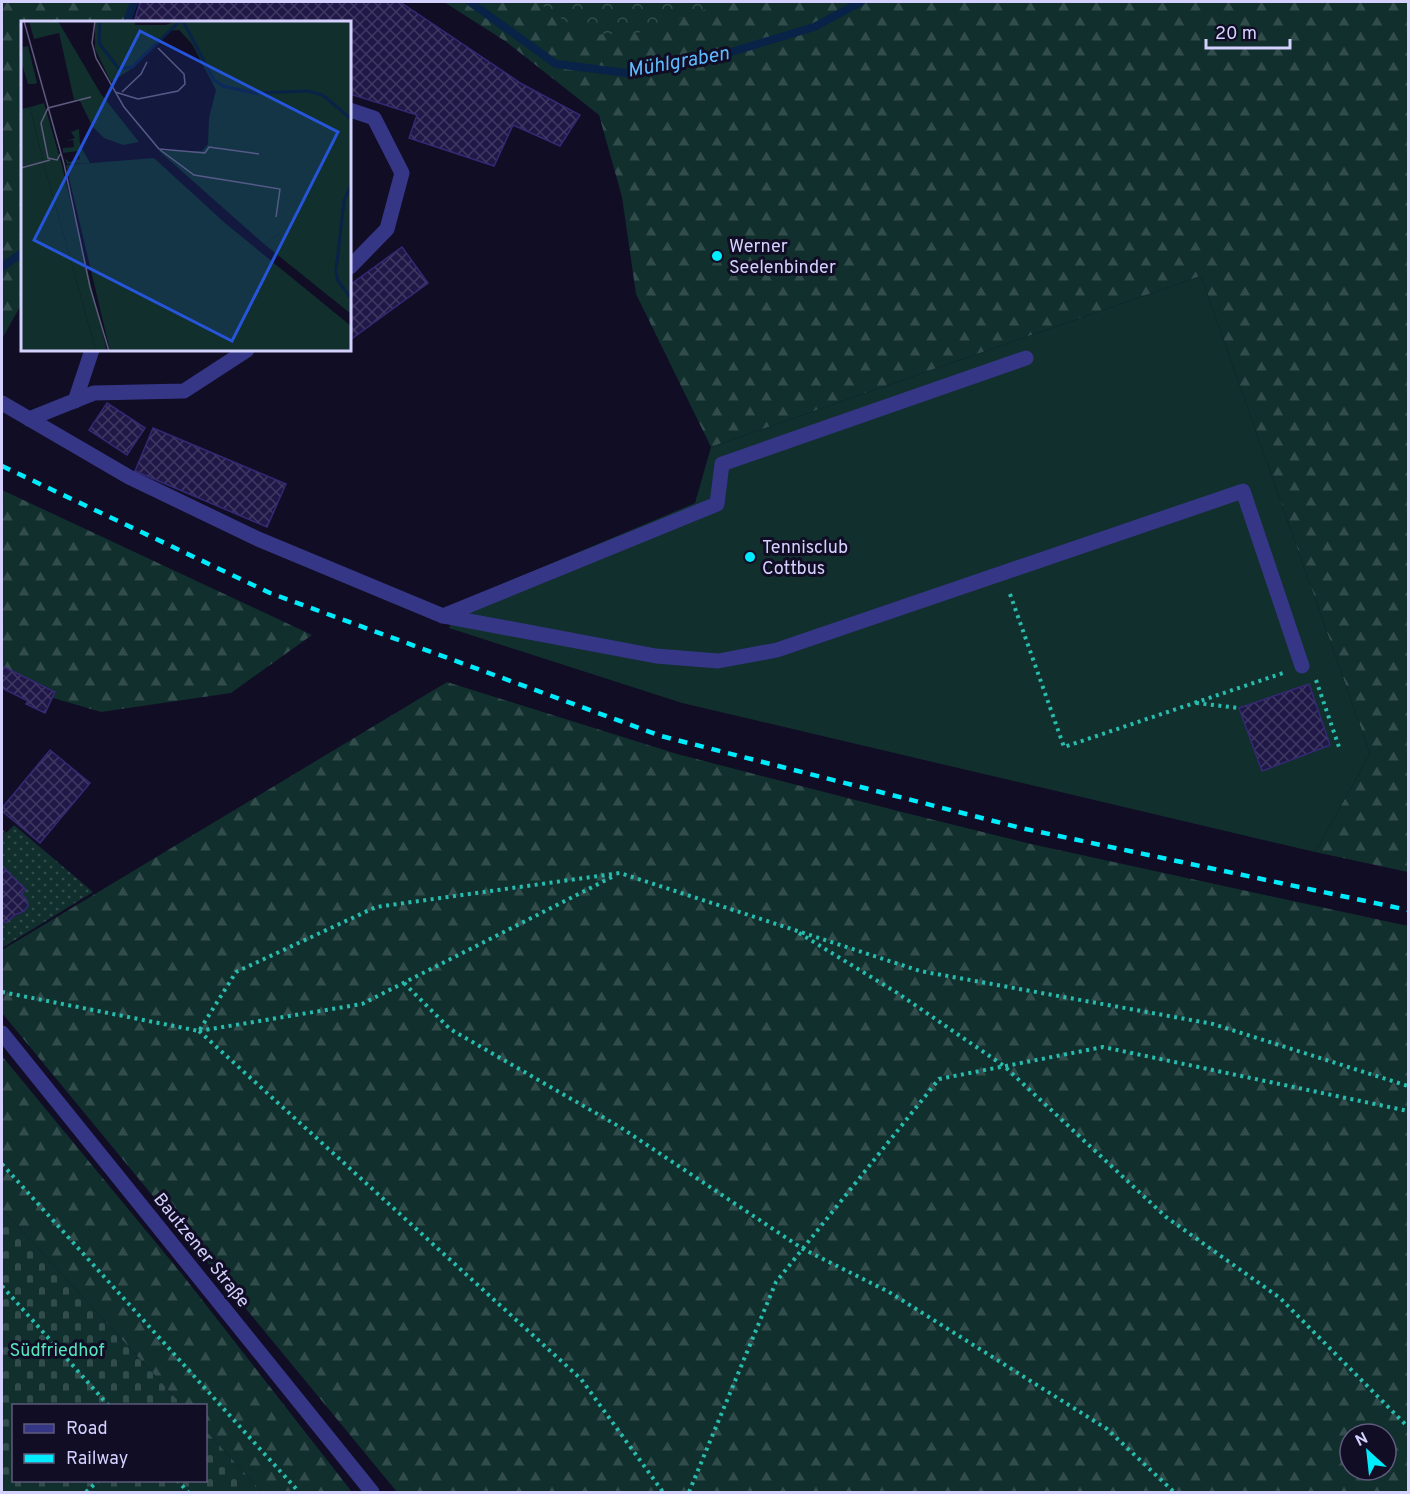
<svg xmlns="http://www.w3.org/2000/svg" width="1410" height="1494" viewBox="0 0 1410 1494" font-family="Overpass,sans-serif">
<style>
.grass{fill:url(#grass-dots)}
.forest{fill:url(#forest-firs);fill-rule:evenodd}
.cemetery{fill:url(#cemetery-stones)}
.park{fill:url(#park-crowns)}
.pitch{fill:#102f2d}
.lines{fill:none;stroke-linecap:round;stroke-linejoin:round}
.stream{stroke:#092248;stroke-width:8}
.building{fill:url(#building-cross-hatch);stroke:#352974;stroke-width:1.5}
.path{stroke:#28bcae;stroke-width:4;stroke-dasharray:3 4.5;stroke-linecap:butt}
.minor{stroke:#363686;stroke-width:15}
.rail{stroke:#00ecfc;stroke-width:4.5;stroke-dasharray:9 8;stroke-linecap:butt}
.poi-dot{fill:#00ecfc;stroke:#100d25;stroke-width:2}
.labels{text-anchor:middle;stroke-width:6;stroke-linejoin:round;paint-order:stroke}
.poi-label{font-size:18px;fill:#d4d1ff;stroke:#100d25;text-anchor:start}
.street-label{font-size:18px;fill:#d4d1ff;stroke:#100d25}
.park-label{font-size:18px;fill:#56e6bd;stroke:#100d25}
.water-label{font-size:20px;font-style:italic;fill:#5fbbff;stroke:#100d25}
.inset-river{fill:none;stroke:#092248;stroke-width:3}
.inset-road{fill:none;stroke:#5e5b7c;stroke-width:1.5}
.view{fill:#2655da;fill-opacity:0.15;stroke:#2655da;stroke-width:3}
.inset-edge{fill:none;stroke:#d4d1ff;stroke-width:3}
</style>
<defs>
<pattern id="grass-dots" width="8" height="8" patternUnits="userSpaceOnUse" patternTransform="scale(1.5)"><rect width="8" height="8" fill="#102f2d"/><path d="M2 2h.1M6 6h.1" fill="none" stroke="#324c4c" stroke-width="1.8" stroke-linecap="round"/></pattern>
<pattern id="forest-firs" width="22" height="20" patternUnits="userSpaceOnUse" patternTransform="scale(1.5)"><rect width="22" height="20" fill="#102f2d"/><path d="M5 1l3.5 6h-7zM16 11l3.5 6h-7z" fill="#324c4c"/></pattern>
<pattern id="cemetery-stones" width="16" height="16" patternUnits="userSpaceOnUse" patternTransform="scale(1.5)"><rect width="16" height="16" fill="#102f2d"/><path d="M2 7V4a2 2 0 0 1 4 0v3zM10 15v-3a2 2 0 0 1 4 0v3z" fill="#324c4c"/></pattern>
<pattern id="park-crowns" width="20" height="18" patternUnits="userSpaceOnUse" patternTransform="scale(1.5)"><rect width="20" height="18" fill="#102f2d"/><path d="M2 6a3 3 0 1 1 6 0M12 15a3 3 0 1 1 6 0" fill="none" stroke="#324c4c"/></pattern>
<pattern id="building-cross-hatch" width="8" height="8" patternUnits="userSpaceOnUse" patternTransform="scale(1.5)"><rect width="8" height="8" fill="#201847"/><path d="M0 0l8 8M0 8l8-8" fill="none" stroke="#403963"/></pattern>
</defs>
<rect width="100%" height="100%" fill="#100d25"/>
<path class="grass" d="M14 825 93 892 2 948V922H7C15 914 28 914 27 900L21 894 25 889 2 866V829L6 833Z"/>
<g class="forest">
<polygon points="2,2 131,2 125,22 22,22 22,303 2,339"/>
<polygon points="444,2 1408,2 1408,872 1315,852 1370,754 1201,276 711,447 636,294 622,197 599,115 505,41"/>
<polygon points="2,490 312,635 231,693 101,712 2,683"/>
<path d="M447 682 677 754 910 814 1031 844 1408 926V1492H397L2 1013V950ZM1350 1434H1386V1470H1350Z"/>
<polygon points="2,1056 181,1273 352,1492 262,1492 206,1431 206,1406 182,1405 2,1209"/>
</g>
<polygon class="cemetery" points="2,1209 182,1405 14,1406 14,1480 206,1480 206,1431 262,1492 2,1492"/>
<polygon class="park" points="537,2 726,2 638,33 586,35"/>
<polygon class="pitch" points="1201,276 1370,754 1315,852 682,703 449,628 460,602 695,503 711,447"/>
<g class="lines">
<g class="stream">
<polyline points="470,2 556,64 627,73 731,52 814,27 861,2"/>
<polyline points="127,22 134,2"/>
<polyline points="2,267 22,253"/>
</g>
</g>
<g class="building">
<polygon points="140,2 400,2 522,84 580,115 560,146 513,125 494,166 409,138 417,115 350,94 350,22 134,22"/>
<polygon points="402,247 428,283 350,340 350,285"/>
<polygon points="107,403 145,428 127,455 89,430"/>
<polygon points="153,428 286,484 267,527 135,471"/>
<polygon points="2,666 55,692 45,713 26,704 28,701 2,688"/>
<polygon points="1309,684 1330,745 1262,771 1239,708"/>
<polygon points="50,750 90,783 40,843 2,811 2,808"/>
<polygon points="2,866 26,890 21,894 27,900 28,906 24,911 15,915 7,922 2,922"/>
</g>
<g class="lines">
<g class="path">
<polyline points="1010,594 1064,747 1283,673"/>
<polyline points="1316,680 1339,747"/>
<polyline points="1196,703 1239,708"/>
<polyline points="799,933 899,994 1004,1066 1166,1217 1280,1298 1408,1427"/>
<polyline points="404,983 450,1029 620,1127 803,1249 889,1292 1107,1429 1174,1492"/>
<polyline points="2,992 199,1031 236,972 376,907 620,873 920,971 1213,1024 1408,1086"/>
<polyline points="199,1031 581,1379 663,1492"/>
<polyline points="199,1031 362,1004 616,875"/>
<polyline points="2,1164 299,1492"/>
<polyline points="2,1286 109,1406"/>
<polyline points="177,1480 188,1492"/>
<polyline points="86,1492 99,1480"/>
<polyline points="689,1492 776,1282 939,1079 1103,1047 1408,1111"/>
</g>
<g class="minor">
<polyline points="350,110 374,118 402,173 387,229 350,267"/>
<polyline points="75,401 92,350"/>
<polyline points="2,403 129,477 258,539 443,616 717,504 722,464 1026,358"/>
<polyline points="29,419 94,393 184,391 247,350"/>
<polyline points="443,616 656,656 718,661 777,650 1243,491 1302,666"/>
<polyline points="2,1033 372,1492"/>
</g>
<polyline class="rail" points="2,466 270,593 661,736 1021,828 1408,910"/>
</g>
<g class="poi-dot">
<circle cx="717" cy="256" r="6"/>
<circle cx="750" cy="557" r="6"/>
</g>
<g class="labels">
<g class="poi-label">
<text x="729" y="252">Werner<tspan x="729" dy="21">Seelenbinder</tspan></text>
<text x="762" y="553">Tennisclub<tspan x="762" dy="21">Cottbus</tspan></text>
</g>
<g class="street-label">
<text transform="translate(202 1250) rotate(51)" y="6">Bautzener Straße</text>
</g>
<g class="park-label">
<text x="57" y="1356">Südfriedhof</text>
</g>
<g class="water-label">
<text transform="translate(678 61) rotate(-10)" y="7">Mühlgraben</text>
</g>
</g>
<g transform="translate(21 21)">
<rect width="330" height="330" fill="#100d25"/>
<path d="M58 108 59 124 69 142 46 143 44 137 48 141 59 138 57 130 42 132V127L53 126 52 119 44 120 54 117 50 111Z" fill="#102f2d"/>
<path d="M8 0H37L80 73 118 121 102 124 83 117 71 105 58 78 53 79 38 12 13 18ZM74 0H114V4H145L154 0H330V293L243 223 258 213 187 123 188 97 195 69 171 23 158 9 147 10 112 47 90 61 74 28ZM23 82 40 141 86 330H75L23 144 9 86ZM133 137 204 202 330 305V330H89L45 144Z" fill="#102f2d"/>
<path d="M9 86 23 144 75 330H0V88Z" fill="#102f2d"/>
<path d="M170 0H215L210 37 213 41 224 0H253L249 27 271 33 299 62 313 63 289 20 264 0H330V91L306 70 292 66 237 64 199 57ZM330 178V267L322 237ZM100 278a9 9 0 1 1 18 0a9 9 0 1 1-18 0Z" fill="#102f2d"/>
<path d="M7 25 16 62 13 63H7L0 40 2 26Z" fill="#102f2d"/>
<path d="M187 123 268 134 258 213 243 223 138 130H181Z" fill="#102f2d"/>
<path class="inset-river" d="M79 0 78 22 98 48 111 46 159 0M162 0 193 59 202 65 232 72 287 70 302 74 330 98M330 164 323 180 315 250 317 260 330 277"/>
<path class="inset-road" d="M3 0 43 143 69 266 88 330M74 0 71 22 75 37 103 86 138 128 184 132 188 126 238 133M94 71 117 78 157 70 164 63 163 53 137 27M101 71 120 53 126 41M138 128 173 154 259 168 255 196M40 132 36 139 27 137 20 102 27 87 70 76M0 147 29 139"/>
<path class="view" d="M119 10 317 111 211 320 13 219Z"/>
<rect width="330" height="330" class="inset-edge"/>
</g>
<rect width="1410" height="1494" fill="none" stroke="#d4d1ff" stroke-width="6"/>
<rect x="12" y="1404" width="195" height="78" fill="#100d25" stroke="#5e5b7c" stroke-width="1.5"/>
<rect x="24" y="1424" width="30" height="9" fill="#363686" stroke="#5e5b7c" stroke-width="1.5"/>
<text x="66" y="1434" font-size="18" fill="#d4d1ff">Road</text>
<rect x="24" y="1454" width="30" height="9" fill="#00ecfc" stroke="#5e5b7c" stroke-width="1.5"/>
<text x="66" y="1464" font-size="18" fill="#d4d1ff">Railway</text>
<g transform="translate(1368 1452) rotate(333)"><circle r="28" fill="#100d25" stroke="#5e5b7c" stroke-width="1.5"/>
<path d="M0-4.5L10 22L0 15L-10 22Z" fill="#00ecfc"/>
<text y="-9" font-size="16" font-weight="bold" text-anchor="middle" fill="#d4d1ff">N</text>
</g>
<path d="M1206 39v9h84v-9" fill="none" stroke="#d4d1ff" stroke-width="3"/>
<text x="1215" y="39" font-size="18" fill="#d4d1ff" stroke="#100d25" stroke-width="4.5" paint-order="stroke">20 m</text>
</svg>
